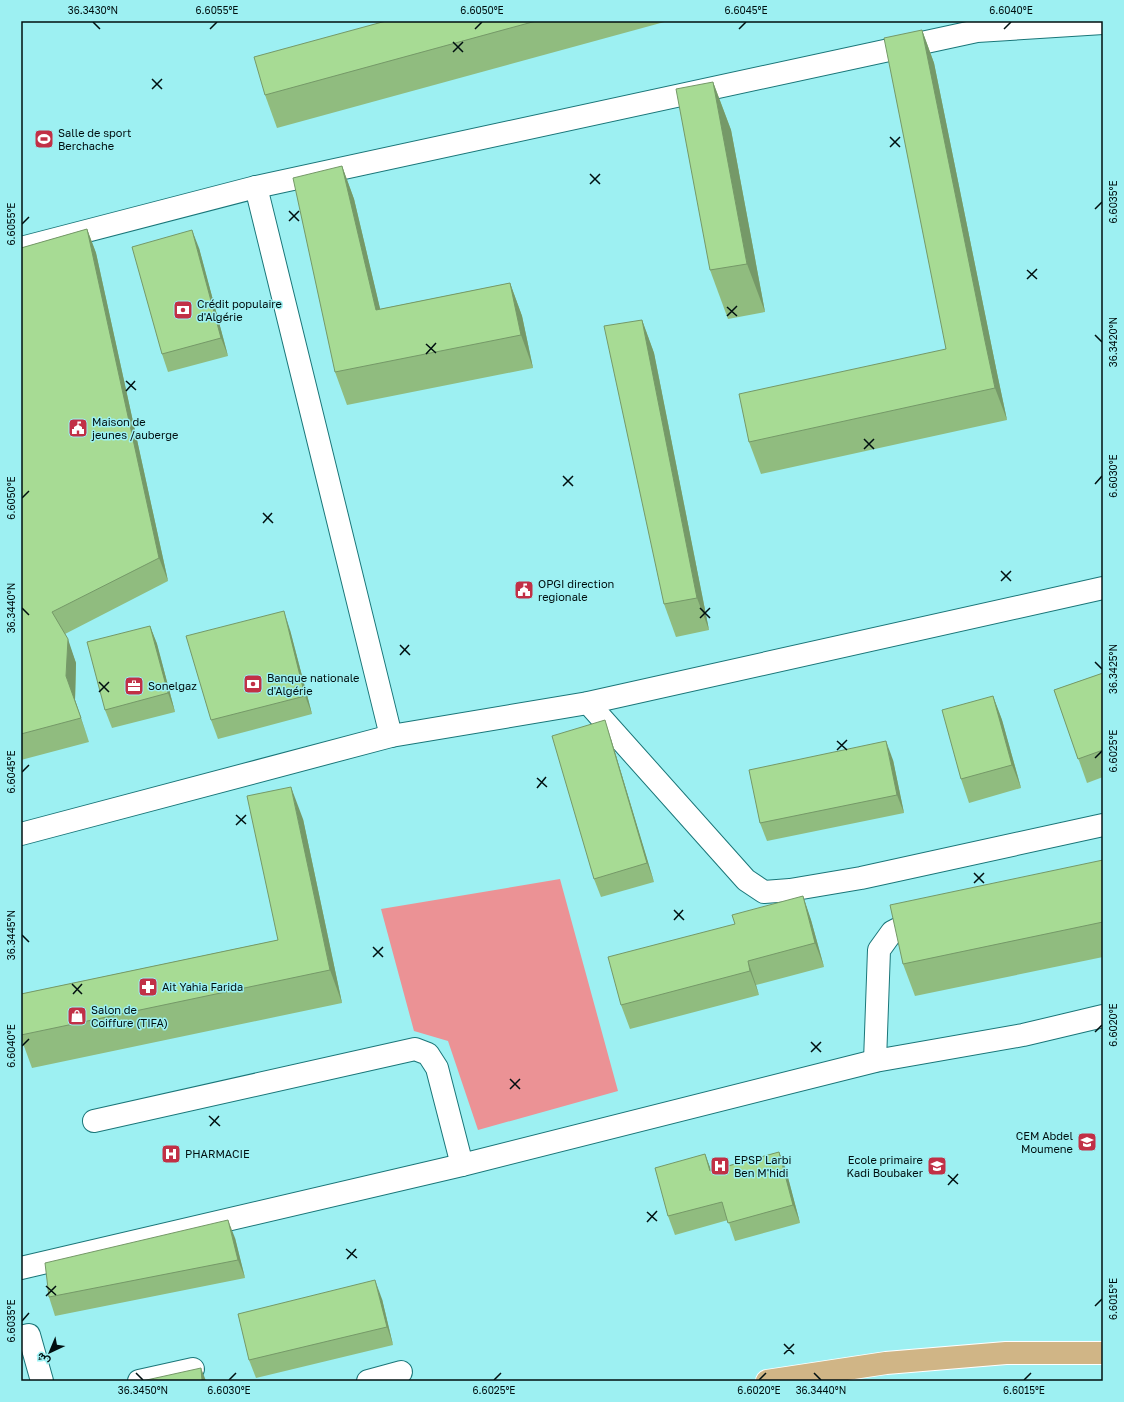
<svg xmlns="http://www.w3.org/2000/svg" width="1124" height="1402" viewBox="0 0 1124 1402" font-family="'Golos Text',Vazirmatn,sans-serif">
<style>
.green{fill:#eb9295}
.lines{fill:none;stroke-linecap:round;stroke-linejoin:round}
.minor-casing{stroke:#1a7679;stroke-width:24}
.major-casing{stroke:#fff;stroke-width:24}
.minor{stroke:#fff;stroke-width:22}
.major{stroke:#d0b586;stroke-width:22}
.wall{fill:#90bc7f}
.shaded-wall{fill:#759968}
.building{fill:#a7db94;stroke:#759968}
.ticks{fill:none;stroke:#000f10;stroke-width:1.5}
.labels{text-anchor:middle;stroke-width:3;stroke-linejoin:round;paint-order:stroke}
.poi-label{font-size:11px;fill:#000f10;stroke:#9df0f2;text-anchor:start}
.neatline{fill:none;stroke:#000f10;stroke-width:1.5}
.ticks-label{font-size:10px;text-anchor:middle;fill:#000f10}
</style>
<rect width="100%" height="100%" fill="#9df0f2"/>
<polygon class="green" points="560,879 618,1091 478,1130 448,1041 414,1031 381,909"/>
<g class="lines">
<defs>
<g id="minor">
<polyline points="256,187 391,736"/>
<polyline points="21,248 256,187 977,31 1103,23"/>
<polyline points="588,703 746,880 764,892 790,890 861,878 1103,825"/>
<polyline points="21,834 391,736 588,703 1103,588"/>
<polyline points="875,1061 879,950 892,932 913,921 923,918"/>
<polyline points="94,1121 415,1049 428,1054 437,1068 462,1165"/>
<polyline points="21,1268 462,1165 875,1061 1023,1035 1103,1016"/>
<polyline points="21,1337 29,1335 42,1381"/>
<polyline points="139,1381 193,1369"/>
<polyline points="368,1381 401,1372"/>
</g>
<polyline id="major" points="767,1381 886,1363 1006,1353 1103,1353"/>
</defs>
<use href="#minor" class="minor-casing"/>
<use href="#major" class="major-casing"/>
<use href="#minor" class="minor"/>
<use href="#major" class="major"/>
</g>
<g class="wall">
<polygon points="386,21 668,21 277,128 265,95"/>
<polygon points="922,30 934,63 997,373 1007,420 761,474 749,442 946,349"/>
<polygon points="713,82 731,130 765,312 728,319 710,270"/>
<polygon points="342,166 354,199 380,309 510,283 522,316 533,368 347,405 335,372"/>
<polygon points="87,229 96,253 168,581 65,634 76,663 75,700 89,742 21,760 21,248"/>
<polygon points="199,248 228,356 168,372 162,354"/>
<polygon points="642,320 654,353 709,630 676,637 664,604"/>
<polygon points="150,626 157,644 175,712 112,728 105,710"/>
<polygon points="290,630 312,714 218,739 211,720"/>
<polygon points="1103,673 1103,777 1087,783 1054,690"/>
<polygon points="993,696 1002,720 1021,788 969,803 961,779"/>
<polygon points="611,739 654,882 601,897 594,879"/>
<polygon points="893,760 904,813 767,841 760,823"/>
<polygon points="303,819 342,1003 32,1068 21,1038 21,994 278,940"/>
<polygon points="1103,860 1103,957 915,996 903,964"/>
<polygon points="803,896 811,920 824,967 756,985 759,995 630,1029 621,1005 735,924"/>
<polygon points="779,1152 786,1170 800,1223 735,1241 728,1220 675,1235 668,1216 705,1154 711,1170"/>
<polygon points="235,1238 245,1278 55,1316 49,1297"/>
<polygon points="382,1299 393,1345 256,1378 249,1360"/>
</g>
<g class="shaded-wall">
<polygon points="922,30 934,63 997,373 1007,420 995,388 985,341"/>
<polygon points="713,82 731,130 765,312 747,264"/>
<polygon points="342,166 354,199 388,342 376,310"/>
<polygon points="87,229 96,253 168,581 159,558"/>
<polygon points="192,230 199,248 228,356 221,338"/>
<polygon points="510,283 522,316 533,368 521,335"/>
<polygon points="642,320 654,353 709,630 697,598"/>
<polygon points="284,611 290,630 312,714 305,696"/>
<polygon points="150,626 157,644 175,712 168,693"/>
<polygon points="68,639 76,663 75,700 89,742 66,676"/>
<polygon points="993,696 1002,720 1021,788 1012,765"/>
<polygon points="605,720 611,739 654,882 647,863"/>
<polygon points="886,741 893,760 904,813 897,795"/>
<polygon points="291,787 303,819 342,1003 330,970"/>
<polygon points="803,896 811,920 824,967 815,943"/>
<polygon points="748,961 756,985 759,995 750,971"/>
<polygon points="779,1152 786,1170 800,1223 793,1205"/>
<polygon points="705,1154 712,1173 710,1171"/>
<polygon points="228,1220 235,1238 245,1278 238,1260"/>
<polygon points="375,1280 382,1299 393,1345 387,1327"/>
<polygon points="201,1368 206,1381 202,1381"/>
</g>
<g class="building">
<polygon points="386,21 536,21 265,95 254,57"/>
<polygon points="922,30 985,341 995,388 749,442 739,394 946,349 884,38"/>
<polygon points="713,82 747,264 710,270 676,89"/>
<polygon points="342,166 376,310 510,283 521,335 335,372 293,178"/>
<polygon points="87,229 159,558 52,612 68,639 66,676 81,718 21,734 21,248"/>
<polygon points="192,230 221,338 162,354 132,247"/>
<polygon points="642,320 697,598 664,604 604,326"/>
<polygon points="284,611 305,696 211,720 186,636"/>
<polygon points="150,626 168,693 105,710 87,642"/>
<polygon points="1103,673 1103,750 1078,759 1054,690"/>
<polygon points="993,696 1012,765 961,779 942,710"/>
<polygon points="605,720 647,863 594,879 552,736"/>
<polygon points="886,741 897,795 760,823 749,770"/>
<polygon points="291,787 330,970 21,1035 21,994 278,940 247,796"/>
<polygon points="1103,860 1103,922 903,964 890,905"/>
<polygon points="803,896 815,943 748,961 750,971 621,1005 608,957 735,924 732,915"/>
<polygon points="779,1152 793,1205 728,1223 722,1202 668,1216 655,1168 705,1154 710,1171"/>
<polygon points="228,1220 238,1260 49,1297 45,1263"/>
<polygon points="375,1280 387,1327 249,1360 238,1314"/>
<polygon points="201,1368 202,1381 142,1381"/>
</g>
<path class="ticks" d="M93 22 100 29M210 29 217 22M475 29 482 22M739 29 746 22M1004 29 1011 22M453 42 463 52M453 52 463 42M152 79 162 89M152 89 162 79M890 137 900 147M890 147 900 137M590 174 600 184M590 184 600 174M1095 209 1102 202M289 211 299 221M289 221 299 211M22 224 29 217M1027 270 1037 279M1027 279 1037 269M727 307 737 316M727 316 737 306M1095 335 1102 342M426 344 436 353M426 354 436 343M126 381 136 390M126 391 135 381M864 439 874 449M864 449 874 439M563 476 573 486M1095 484 1102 476M563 486 573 476M22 498 29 491M263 513 273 523M263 523 272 513M1001 571 1011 581M1001 581 1011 571M22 608 29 615M700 608 710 618M700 618 710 608M400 645 410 655M400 655 409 645M1095 662 1102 669M99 682 109 692M99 692 109 682M837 741 847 750M837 750 847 740M1095 758 1102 751M22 772 29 765M537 778 547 787M537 788 546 777M236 815 246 824M236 825 246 815M974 873 984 883M974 883 984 873M674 910 684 920M674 920 683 910M22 935 29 942M373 947 383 957M373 957 383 947M72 984 82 994M73 994 82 984M1095 1032 1102 1025M811 1042 821 1052M22 1046 29 1039M811 1052 821 1042M510 1079 520 1089M510 1089 520 1079M209 1116 220 1126M210 1126 219 1116M948 1175 958 1184M948 1185 958 1174M647 1212 657 1221M647 1222 657 1211M346 1249 357 1258M347 1259 356 1249M46 1286 56 1295M46 1296 56 1286M1095 1306 1102 1299M22 1321 29 1313M784 1344 794 1354M784 1354 794 1344M136 1373 143 1380M814 1373 821 1380M229 1380 236 1373M494 1380 501 1373M759 1380 766 1373M1024 1380 1031 1373"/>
<defs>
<symbol id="stadium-square" viewBox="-11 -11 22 22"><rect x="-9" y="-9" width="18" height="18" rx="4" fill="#c13046" stroke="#9df0f2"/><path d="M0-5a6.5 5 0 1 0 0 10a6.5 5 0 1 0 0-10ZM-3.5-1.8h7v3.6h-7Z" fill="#fff"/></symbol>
<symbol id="bank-square" viewBox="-11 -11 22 22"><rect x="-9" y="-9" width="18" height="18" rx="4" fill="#c13046" stroke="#9df0f2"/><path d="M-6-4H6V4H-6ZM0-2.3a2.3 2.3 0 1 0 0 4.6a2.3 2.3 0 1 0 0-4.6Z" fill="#fff"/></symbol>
<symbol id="civic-square" viewBox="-11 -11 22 22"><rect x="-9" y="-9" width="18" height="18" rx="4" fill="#c13046" stroke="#9df0f2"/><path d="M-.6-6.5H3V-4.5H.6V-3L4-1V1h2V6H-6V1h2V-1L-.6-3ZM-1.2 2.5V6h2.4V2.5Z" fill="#fff"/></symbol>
<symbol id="office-square" viewBox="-11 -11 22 22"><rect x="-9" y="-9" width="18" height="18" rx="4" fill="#c13046" stroke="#9df0f2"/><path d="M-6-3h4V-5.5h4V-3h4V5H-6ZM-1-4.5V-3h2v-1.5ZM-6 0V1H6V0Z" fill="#fff"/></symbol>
<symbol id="pharmacy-square" viewBox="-11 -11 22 22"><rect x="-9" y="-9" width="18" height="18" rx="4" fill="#c13046" stroke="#9df0f2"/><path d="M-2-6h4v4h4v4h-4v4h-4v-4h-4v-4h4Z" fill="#fff"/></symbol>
<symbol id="shop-square" viewBox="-11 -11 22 22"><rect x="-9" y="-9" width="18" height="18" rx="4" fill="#c13046" stroke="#9df0f2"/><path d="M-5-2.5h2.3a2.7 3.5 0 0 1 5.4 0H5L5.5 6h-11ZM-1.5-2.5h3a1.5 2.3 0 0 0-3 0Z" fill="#fff"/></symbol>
<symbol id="school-square" viewBox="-11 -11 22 22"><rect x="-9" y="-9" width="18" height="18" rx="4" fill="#c13046" stroke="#9df0f2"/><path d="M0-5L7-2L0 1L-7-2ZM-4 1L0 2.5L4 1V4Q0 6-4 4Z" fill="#fff"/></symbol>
<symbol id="hospital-square" viewBox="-11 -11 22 22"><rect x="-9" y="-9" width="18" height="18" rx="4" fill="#c13046" stroke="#9df0f2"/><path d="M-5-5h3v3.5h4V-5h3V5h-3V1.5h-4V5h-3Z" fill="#fff"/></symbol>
</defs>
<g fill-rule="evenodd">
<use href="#stadium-square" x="33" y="128" width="22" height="22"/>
<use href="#bank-square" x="172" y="299" width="22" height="22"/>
<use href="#civic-square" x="67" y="417" width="22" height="22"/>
<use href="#civic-square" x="513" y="579" width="22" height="22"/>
<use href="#bank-square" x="242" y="673" width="22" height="22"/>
<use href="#office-square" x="123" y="675" width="22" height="22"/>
<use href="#pharmacy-square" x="137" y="976" width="22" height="22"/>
<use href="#shop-square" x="66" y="1005" width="22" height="22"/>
<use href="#school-square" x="1076" y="1131" width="22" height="22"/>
<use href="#hospital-square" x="160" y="1143" width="22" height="22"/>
<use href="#hospital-square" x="709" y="1155" width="22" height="22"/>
<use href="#school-square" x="926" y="1155" width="22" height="22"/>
</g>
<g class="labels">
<g class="poi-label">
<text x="58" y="137">Salle de sport<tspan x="58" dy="13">Berchache</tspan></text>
<text x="197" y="308">Crédit populaire<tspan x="197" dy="13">d'Algérie</tspan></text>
<text x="92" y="426">Maison de<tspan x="92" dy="13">jeunes /auberge</tspan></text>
<text x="538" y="588">OPGI direction<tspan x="538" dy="13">regionale</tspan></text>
<text x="267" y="682">Banque nationale<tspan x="267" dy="13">d'Algérie</tspan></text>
<text x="148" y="690">Sonelgaz</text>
<text x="162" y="991">Ait Yahia Farida</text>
<text x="91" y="1014">Salon de<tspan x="91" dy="13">Coiffure (TIFA)</tspan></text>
<text x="1073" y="1140" text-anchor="end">CEM Abdel<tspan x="1073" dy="13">Moumene</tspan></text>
<text x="185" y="1158">PHARMACIE</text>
<text x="734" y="1164">EPSP Larbi<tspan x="734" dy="13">Ben M'hidi</tspan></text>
<text x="923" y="1164" text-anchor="end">Ecole primaire<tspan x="923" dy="13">Kadi Boubaker</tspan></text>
</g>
</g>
<rect width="1124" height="1402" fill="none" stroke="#9df0f2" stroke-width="44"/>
<g transform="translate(50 1352) rotate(224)" stroke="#9df0f2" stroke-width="3" paint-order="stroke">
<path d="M0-3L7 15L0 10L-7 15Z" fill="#000f10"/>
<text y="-6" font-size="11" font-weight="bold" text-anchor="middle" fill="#000f10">ش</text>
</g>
<rect x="22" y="22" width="1080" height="1358" class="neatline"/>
<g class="ticks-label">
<text x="93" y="14">36.3430°N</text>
<text x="217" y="14">6.6055°E</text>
<text x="482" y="14">6.6050°E</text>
<text x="746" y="14">6.6045°E</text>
<text x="1011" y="14">6.6040°E</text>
<text transform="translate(1113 202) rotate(-90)" y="4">6.6035°E</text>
<text transform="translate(11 224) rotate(-90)" y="4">6.6055°E</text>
<text transform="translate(1113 342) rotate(-90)" y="4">36.3420°N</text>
<text transform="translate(1113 476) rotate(-90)" y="4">6.6030°E</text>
<text transform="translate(11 498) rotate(-90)" y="4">6.6050°E</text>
<text transform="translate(11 608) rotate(-90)" y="4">36.3440°N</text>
<text transform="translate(1113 669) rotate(-90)" y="4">36.3425°N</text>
<text transform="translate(1113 751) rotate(-90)" y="4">6.6025°E</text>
<text transform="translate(11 772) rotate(-90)" y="4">6.6045°E</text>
<text transform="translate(11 935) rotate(-90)" y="4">36.3445°N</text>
<text transform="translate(1113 1025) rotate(-90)" y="4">6.6020°E</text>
<text transform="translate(11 1046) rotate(-90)" y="4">6.6040°E</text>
<text transform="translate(1113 1299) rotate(-90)" y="4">6.6015°E</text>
<text transform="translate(11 1321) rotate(-90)" y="4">6.6035°E</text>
<text x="143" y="1394">36.3450°N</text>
<text x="229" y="1394">6.6030°E</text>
<text x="494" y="1394">6.6025°E</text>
<text x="759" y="1394">6.6020°E</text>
<text x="821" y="1394">36.3440°N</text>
<text x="1024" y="1394">6.6015°E</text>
</g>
</svg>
